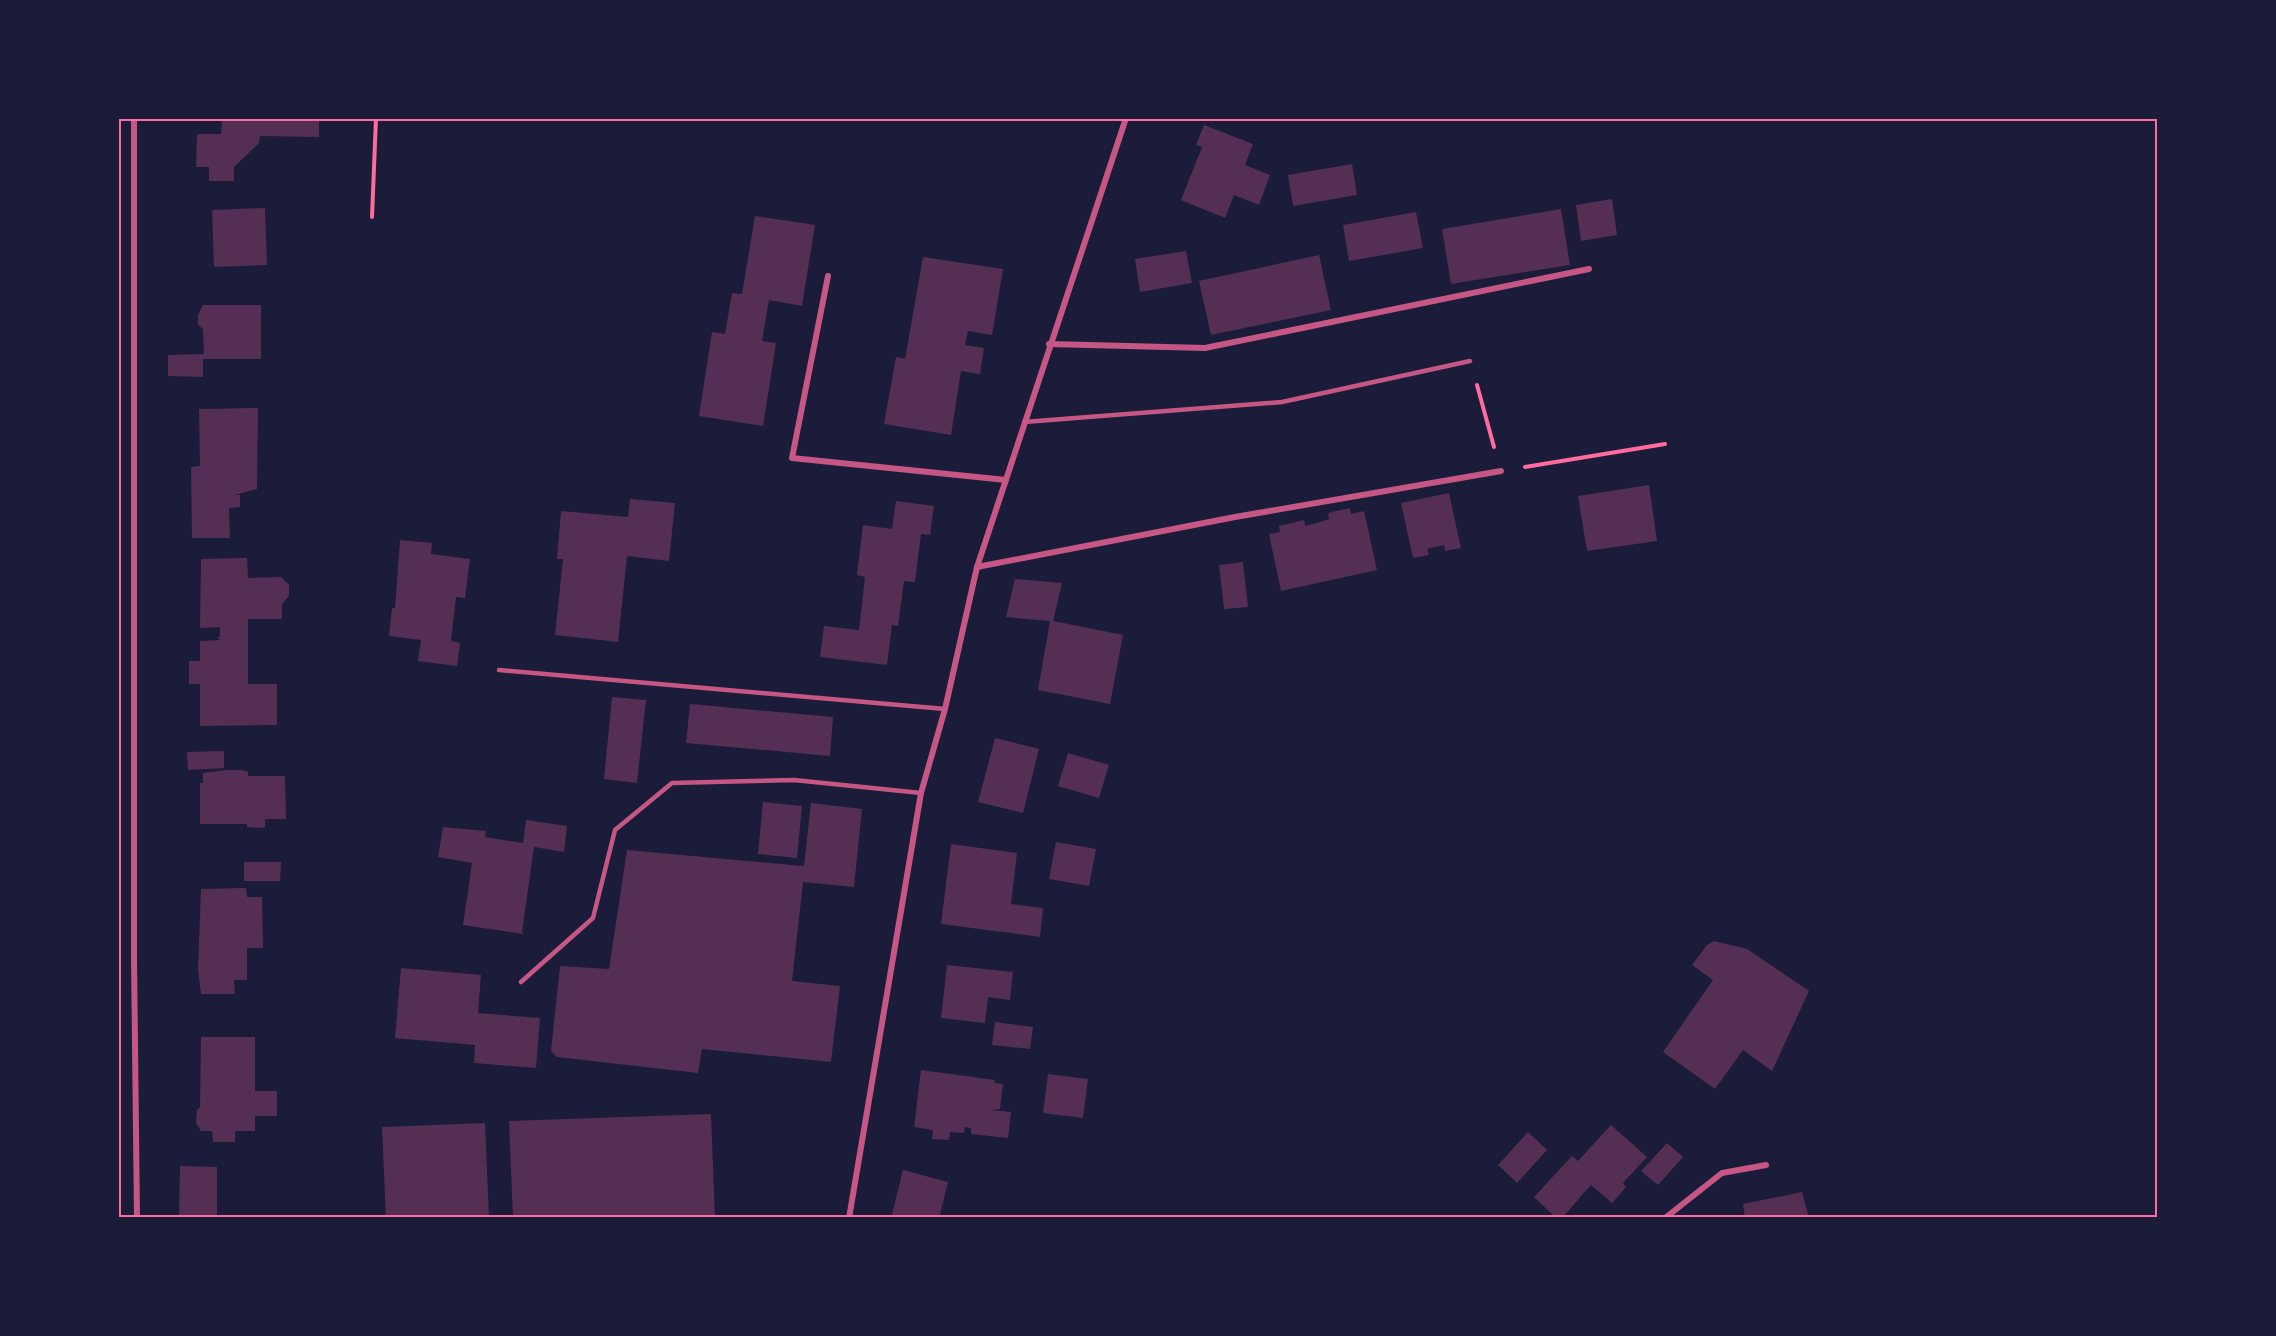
<svg xmlns="http://www.w3.org/2000/svg" width="2276" height="1336" viewBox="0 0 2276 1336" font-family="Karla,sans-serif">
<style>
.building{fill:#542f53}
.lines{fill:none;stroke-linecap:round;stroke-linejoin:round}
.path{stroke:#ff6b9d;stroke-width:4}
.service{stroke:#c65784;stroke-width:4.5}
.minor{stroke:#c65784;stroke-width:6}
.neatline{fill:none;stroke:#ff6b9d;stroke-width:2}
</style>
<rect width="100%" height="100%" fill="#1b1b3a"/>
<g class="building">
<polygon points="222,118 319,118 319,137 260,136 259,143 234,167 234,181 209,181 209,167 196,167 197,134 221,134"/>
<polygon points="1204,125 1253,144 1245,165 1270,175 1259,205 1234,195 1225,218 1181,200 1202,147 1196,145"/>
<polygon points="1352,164 1357,195 1293,206 1288,175"/>
<polygon points="1612,199 1617,235 1581,241 1576,205"/>
<polygon points="265,208 267,265 214,267 212,210"/>
<polygon points="1561,209 1570,265 1451,284 1442,229"/>
<polygon points="1416,212 1423,248 1349,261 1343,225"/>
<polygon points="755,216 815,225 802,306 769,300 762,341 776,343 763,426 699,416 712,332 725,334 732,293 742,294"/>
<polygon points="1186,251 1192,283 1140,292 1135,259"/>
<polygon points="1319,255 1331,310 1211,335 1199,281"/>
<polygon points="923,257 1003,269 992,335 968,331 965,345 984,348 980,374 961,371 951,435 884,424 896,357 905,359"/>
<polygon points="203,305 261,305 261,359 203,359 203,377 168,376 168,355 204,354 203,329 198,325 198,315"/>
<polygon points="258,408 257,489 235,495 240,495 240,507 229,508 230,538 192,538 191,467 200,466 199,409"/>
<polygon points="1649,485 1657,541 1587,551 1578,496"/>
<polygon points="1449,493 1461,548 1445,551 1444,545 1427,549 1429,555 1413,558 1401,503"/>
<polygon points="630,499 675,503 669,561 627,556 618,642 555,635 563,559 557,559 561,511 628,517"/>
<polygon points="896,501 934,506 930,535 921,534 915,582 904,581 898,626 892,625 887,665 820,657 824,626 859,630 865,577 857,575 863,525 892,529"/>
<polygon points="1350,508 1351,514 1364,511 1377,570 1281,591 1269,534 1280,532 1279,526 1304,520 1305,526 1317,523 1329,519 1328,513"/>
<polygon points="400,540 432,543 431,554 470,559 465,598 456,597 451,641 460,643 457,666 418,661 421,640 389,636 392,608 395,608"/>
<polygon points="247,558 248,578 281,577 289,585 289,596 282,604 282,619 248,619 248,684 277,684 277,725 200,726 200,684 189,684 189,661 200,661 200,641 220,640 217,637 220,637 220,627 200,628 201,559"/>
<polygon points="1243,562 1248,607 1224,609 1219,565"/>
<polygon points="1015,579 1062,583 1053,621 1123,635 1110,704 1038,690 1050,621 1006,617"/>
<polygon points="612,697 646,700 637,783 604,779"/>
<polygon points="690,704 833,717 830,756 686,743"/>
<polygon points="995,738 1039,749 1023,813 978,802"/>
<polygon points="224,751 224,768 188,770 187,752"/>
<polygon points="1068,753 1109,765 1099,798 1058,786"/>
<polygon points="228,770 243,770 248,772 248,776 285,776 286,819 265,819 265,827 260,828 247,827 247,824 200,824 200,783 203,783 203,773"/>
<polygon points="763,802 802,806 797,858 758,854"/>
<polygon points="811,803 862,809 854,887 803,882 792,981 840,986 831,1062 702,1049 698,1073 557,1057 551,1051 560,966 609,969 627,850 804,866"/>
<polygon points="526,820 567,826 564,852 534,847 522,932 524,934 463,925 472,863 438,857 443,827 486,831 485,837 523,843"/>
<polygon points="1056,842 1096,849 1089,886 1049,879"/>
<polygon points="951,844 1017,853 1011,904 1043,908 1040,937 941,924"/>
<polygon points="244,862 281,862 280,881 244,881"/>
<polygon points="246,888 247,897 262,897 263,948 247,948 247,980 234,980 235,994 201,994 198,969 201,889"/>
<polygon points="1714,941 1747,949 1809,991 1772,1071 1743,1050 1715,1089 1663,1052 1713,980 1692,965 1707,945"/>
<polygon points="947,965 1013,972 1010,1000 988,997 985,1023 941,1018"/>
<polygon points="401,968 481,975 478,1013 540,1018 536,1068 474,1063 475,1045 395,1038"/>
<polygon points="995,1022 1033,1027 1030,1049 992,1045"/>
<polygon points="201,1037 255,1037 255,1091 277,1091 277,1116 255,1116 255,1131 235,1131 235,1142 213,1142 212,1131 201,1131 196,1123 197,1110 200,1107"/>
<polygon points="921,1070 995,1080 994,1083 1003,1084 1000,1109 991,1110 1011,1112 1008,1138 971,1134 971,1128 965,1127 964,1133 950,1132 949,1140 932,1139 933,1130 914,1127"/>
<polygon points="1048,1074 1088,1079 1083,1118 1043,1113"/>
<polygon points="711,1114 715,1218 513,1218 509,1121"/>
<polygon points="485,1123 489,1218 386,1218 382,1127"/>
<polygon points="1611,1125 1647,1157 1623,1183 1626,1187 1612,1203 1591,1185 1562,1218 1556,1218 1534,1197 1572,1156 1578,1161"/>
<polygon points="1528,1132 1547,1150 1517,1183 1498,1165"/>
<polygon points="1667,1143 1683,1157 1658,1185 1641,1171"/>
<polygon points="180,1166 217,1167 217,1218 179,1218"/>
<polygon points="903,1170 948,1182 939,1218 891,1218"/>
<polygon points="1802,1192 1809,1218 1784,1218 1783,1215 1745,1218 1743,1204"/>
</g>
<g class="lines">
<g class="path">
<polyline points="372,217 376,118"/>
<polyline points="1477,385 1494,447"/>
<polyline points="1525,467 1665,444"/>
</g>
<g class="service">
<polyline points="1024,422 1282,402 1470,361"/>
<polyline points="499,670 945,709"/>
<polyline points="521,982 593,918 615,830 672,783 794,780 921,793"/>
</g>
<g class="minor">
<polyline points="134,118 134,957 137,1218"/>
<polyline points="828,276 792,458 1006,480"/>
<polyline points="1049,344 1205,348 1589,269"/>
<polyline points="977,567 1235,517 1501,471"/>
<polyline points="849,1218 921,793 945,709 977,567 1126,118"/>
<polyline points="1665,1218 1722,1173 1766,1165"/>
</g>
</g>
<rect width="2276" height="1336" fill="none" stroke="#1b1b3a" stroke-width="240"/>
<rect x="120" y="120" width="2036" height="1096" class="neatline"/>
</svg>
